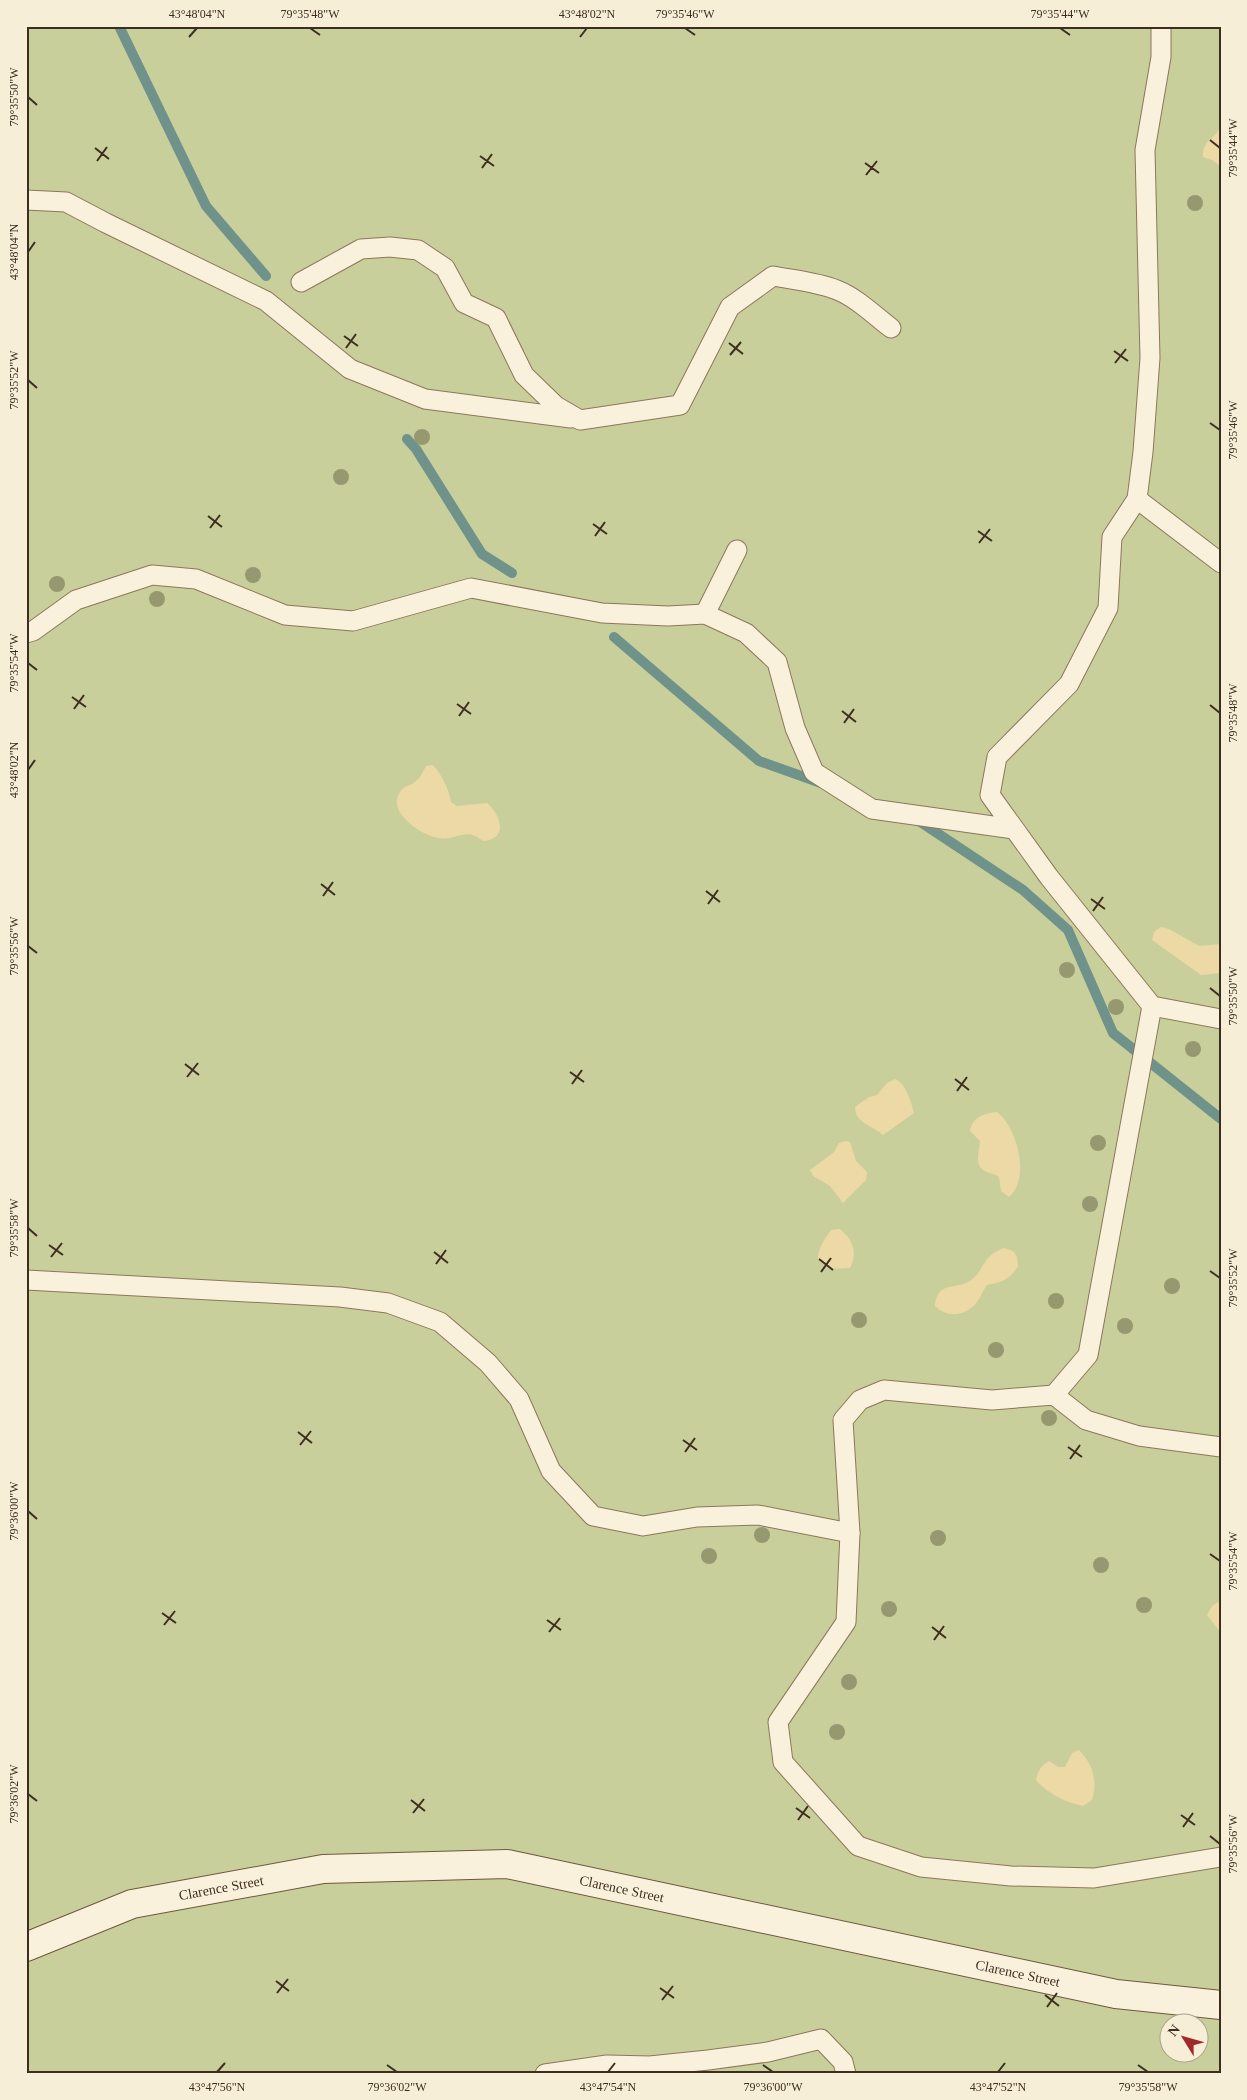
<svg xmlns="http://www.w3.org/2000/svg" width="1247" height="2100" viewBox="0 0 1247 2100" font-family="'Times New Roman',serif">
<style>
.green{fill:#c9cf9b;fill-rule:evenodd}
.sand{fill:#ecd9a5}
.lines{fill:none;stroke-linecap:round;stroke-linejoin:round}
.stream{stroke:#6f938a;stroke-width:10}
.lane-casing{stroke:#8d765c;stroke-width:21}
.secondary-casing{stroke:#6f573f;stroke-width:30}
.lane{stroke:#faf1dc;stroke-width:19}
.secondary{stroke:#faf1dc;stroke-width:28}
.tree{fill:#96986f}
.ticks{fill:none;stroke:#3d2e20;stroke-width:2}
.labels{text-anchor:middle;stroke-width:5;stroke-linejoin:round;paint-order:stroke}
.street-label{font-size:14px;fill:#3d2e20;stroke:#f7eed8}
.neatline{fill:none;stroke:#3d2e20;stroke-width:2}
.ticks-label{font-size:12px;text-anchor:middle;fill:#3d2e20}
</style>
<rect width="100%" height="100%" fill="#f0e4c8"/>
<path class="green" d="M26 26H1221V2074H26ZM1170 2022H1200V2052H1170Z"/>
<g class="sand">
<path d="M1221 123V172L1220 166 1212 160 1203 157C1202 137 1218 140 1221 123Z"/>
<path d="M433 765C442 775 449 789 451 802L457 806 487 803C501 815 509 839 483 841 465 826 457 841 439 838 422 836 386 812 400 792 403 787 407 786 412 784 419 780 423 772 426 766Z"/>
<polygon points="1161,927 1169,929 1199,946 1221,944 1221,973 1201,975 1152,940 1154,932"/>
<path d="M895 1079C906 1083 911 1102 914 1113L883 1135C873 1126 855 1123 855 1107L869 1097 877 1095 887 1083Z"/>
<path d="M997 1112C1017 1127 1031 1179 1009 1197L1001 1191 999 1177C994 1173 990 1174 985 1171 973 1165 980 1151 980 1141L970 1131C972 1117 985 1113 997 1112Z"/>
<polygon points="846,1141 850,1142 856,1161 867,1172 866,1180 843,1203 830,1186 813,1176 810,1170 834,1152 839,1143"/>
<path d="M840 1229C853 1240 858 1252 850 1268L830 1269 818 1260C818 1247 824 1240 831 1230Z"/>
<path d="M1004 1248 1013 1251 1017 1257 1018 1266C1010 1280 1002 1282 987 1285 984 1289 982 1294 979 1299 969 1315 949 1320 935 1306 937 1280 957 1290 970 1281 986 1270 980 1257 1004 1248Z"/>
<polygon points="1218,1602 1221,1602 1221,1633 1207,1615 1212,1606"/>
<path d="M1079 1750C1093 1764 1098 1781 1092 1800L1083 1806C1065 1802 1048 1794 1036 1780 1038 1770 1041 1766 1049 1761L1058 1767H1065L1072 1753Z"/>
</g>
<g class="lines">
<g class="stream">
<polyline points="119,26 206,206 266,276"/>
<polyline points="407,439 416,449 482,554 512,573"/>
<polyline points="614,637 759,761 821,783"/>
<polyline points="916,819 1023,890 1068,930 1113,1033 1221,1119"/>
</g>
<defs>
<g id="lane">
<polyline points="1161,26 1161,57 1145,150 1150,358 1143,452 1137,499 1112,537 1108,608 1069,684 997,757 990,795 1049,877 1152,1006 1221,1019"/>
<polyline points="26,200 66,202 106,223 266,301 350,369 425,399 571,418"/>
<path d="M301 282 361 249 390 247 418 250 445 268 464 303 496 318 524 375 556 406 580 420 680 405 730 307 773 276C794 280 817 282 837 290 857 298 874 315 891 328"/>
<polyline points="1137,499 1221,563"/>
<polyline points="705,614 737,550"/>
<polyline points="26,633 33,631 76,600 152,575 196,579 285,615 353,621 471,588 602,613 668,616 705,614 746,633 777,662 795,728 814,772 872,809 1014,829"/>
<polyline points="26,1280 340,1297 388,1303 440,1322 488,1363 519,1399 551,1471 593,1516 643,1526 697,1517 758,1515 850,1533"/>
<polyline points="1054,1395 1088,1355 1152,1006"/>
<polyline points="1221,1447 1139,1436 1086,1420 1054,1395 992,1400 884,1390 860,1400 843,1420 850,1533 846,1622 778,1722 783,1762 858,1846 921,1867 1011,1876 1094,1878 1221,1857"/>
<polyline points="545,2074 607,2065 650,2066 708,2060 768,2052 821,2039 843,2062 846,2074"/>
</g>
<g id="secondary">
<path id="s1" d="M26 1947 132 1904 323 1869 507 1864 1116 1994 1221 2005"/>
</g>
</defs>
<use href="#lane" class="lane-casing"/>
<use href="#secondary" class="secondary-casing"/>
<use href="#lane" class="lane"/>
<use href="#secondary" class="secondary"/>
</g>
<g class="tree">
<circle cx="1195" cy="203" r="8"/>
<circle cx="422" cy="437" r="8"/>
<circle cx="341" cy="477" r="8"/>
<circle cx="253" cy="575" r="8"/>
<circle cx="57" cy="584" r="8"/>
<circle cx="157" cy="599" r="8"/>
<circle cx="1067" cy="970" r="8"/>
<circle cx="1116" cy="1007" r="8"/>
<circle cx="1193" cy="1049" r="8"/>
<circle cx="1098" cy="1143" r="8"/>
<circle cx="1090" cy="1204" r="8"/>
<circle cx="1172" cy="1286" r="8"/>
<circle cx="1056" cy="1301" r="8"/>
<circle cx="859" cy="1320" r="8"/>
<circle cx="1125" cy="1326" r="8"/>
<circle cx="996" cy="1350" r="8"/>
<circle cx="1049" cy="1418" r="8"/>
<circle cx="762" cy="1535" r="8"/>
<circle cx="938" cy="1538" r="8"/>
<circle cx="709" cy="1556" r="8"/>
<circle cx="1101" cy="1565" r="8"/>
<circle cx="1144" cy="1605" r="8"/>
<circle cx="889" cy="1609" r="8"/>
<circle cx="849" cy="1682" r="8"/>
<circle cx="837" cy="1732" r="8"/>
</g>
<path class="ticks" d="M310 28 320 35M685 28 695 35M1060 28 1070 35M189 37 197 28M580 37 587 28M28 97 37 105M1210 140 1220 148M95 148 109 159M480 156 494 166M97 161 107 147M865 163 879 173M482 168 492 154M866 175 877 161M28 252 35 242M344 336 358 346M729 343 743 354M346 348 356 334M1114 351 1128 361M730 355 741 342M1115 363 1126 349M28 380 37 388M1210 423 1220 430M208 516 222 527M593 524 607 534M210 528 220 515M978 531 992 541M595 536 605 522M979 543 990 529M28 663 37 670M72 697 86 707M457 704 471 714M1210 705 1220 713M74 709 84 695M842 711 856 722M459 716 469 702M844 723 854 709M28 770 35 760M321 884 335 895M706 891 720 902M323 896 333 882M1091 899 1105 909M708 904 718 890M1093 911 1103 897M28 946 37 953M1210 988 1220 996M185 1064 199 1075M570 1072 584 1082M187 1077 198 1063M955 1079 969 1090M572 1084 582 1070M957 1091 967 1077M28 1228 37 1236M49 1245 63 1255M434 1252 448 1263M51 1257 62 1243M819 1259 833 1270M436 1264 446 1250M1210 1271 1220 1278M821 1272 831 1258M298 1432 312 1443M683 1440 697 1450M300 1445 311 1431M1068 1447 1082 1457M685 1452 695 1438M1070 1459 1080 1445M28 1511 37 1519M1210 1554 1220 1561M162 1613 176 1623M547 1620 561 1630M164 1625 175 1611M932 1627 946 1638M549 1632 560 1618M934 1640 944 1626M28 1794 37 1801M411 1800 425 1811M796 1808 810 1818M413 1813 424 1799M1181 1815 1195 1825M798 1820 808 1806M1183 1827 1193 1813M1210 1836 1220 1844M276 1981 289 1991M660 1988 674 1998M277 1993 288 1979M1045 1995 1059 2006M662 2000 673 1986M1047 2007 1057 1993M387 2065 397 2072M763 2065 773 2072M1138 2065 1148 2072M217 2072 225 2063M608 2072 615 2063M998 2072 1005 2063"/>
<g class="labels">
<g class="street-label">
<text dy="5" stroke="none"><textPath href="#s1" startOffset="205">Clarence Street</textPath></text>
<text dy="5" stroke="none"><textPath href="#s1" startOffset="610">Clarence Street</textPath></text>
<text dy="5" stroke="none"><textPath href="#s1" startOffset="1015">Clarence Street</textPath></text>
</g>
</g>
<rect width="1247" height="2100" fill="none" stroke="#f7eed8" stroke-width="55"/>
<g transform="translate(1184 2038) rotate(307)"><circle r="24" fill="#f7eed8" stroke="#ada18e"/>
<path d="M0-4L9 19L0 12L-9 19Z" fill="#9e2a2b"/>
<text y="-8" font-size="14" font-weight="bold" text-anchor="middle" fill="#3d2e20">N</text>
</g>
<rect x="28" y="28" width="1192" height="2044" class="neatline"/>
<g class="ticks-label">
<text x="197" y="18">43°48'04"N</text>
<text x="310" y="18">79°35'48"W</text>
<text x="587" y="18">43°48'02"N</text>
<text x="685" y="18">79°35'46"W</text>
<text x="1060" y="18">79°35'44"W</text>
<text transform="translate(14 97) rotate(-90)" y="4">79°35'50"W</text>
<text transform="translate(1233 148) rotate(-90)" y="4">79°35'44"W</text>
<text transform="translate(14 252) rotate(-90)" y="4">43°48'04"N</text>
<text transform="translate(14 380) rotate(-90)" y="4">79°35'52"W</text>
<text transform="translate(1233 430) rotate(-90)" y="4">79°35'46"W</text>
<text transform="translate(14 663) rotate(-90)" y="4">79°35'54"W</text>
<text transform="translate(1233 713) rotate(-90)" y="4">79°35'48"W</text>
<text transform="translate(14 770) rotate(-90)" y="4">43°48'02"N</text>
<text transform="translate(14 946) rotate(-90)" y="4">79°35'56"W</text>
<text transform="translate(1233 996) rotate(-90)" y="4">79°35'50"W</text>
<text transform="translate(14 1228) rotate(-90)" y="4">79°35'58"W</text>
<text transform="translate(1233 1278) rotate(-90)" y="4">79°35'52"W</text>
<text transform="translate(14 1511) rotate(-90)" y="4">79°36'00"W</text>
<text transform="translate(1233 1561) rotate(-90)" y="4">79°35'54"W</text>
<text transform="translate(14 1794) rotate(-90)" y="4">79°36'02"W</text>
<text transform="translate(1233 1844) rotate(-90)" y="4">79°35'56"W</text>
<text x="217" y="2091">43°47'56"N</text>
<text x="397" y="2091">79°36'02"W</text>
<text x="608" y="2091">43°47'54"N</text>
<text x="773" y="2091">79°36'00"W</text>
<text x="998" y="2091">43°47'52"N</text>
<text x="1148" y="2091">79°35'58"W</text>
</g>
</svg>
